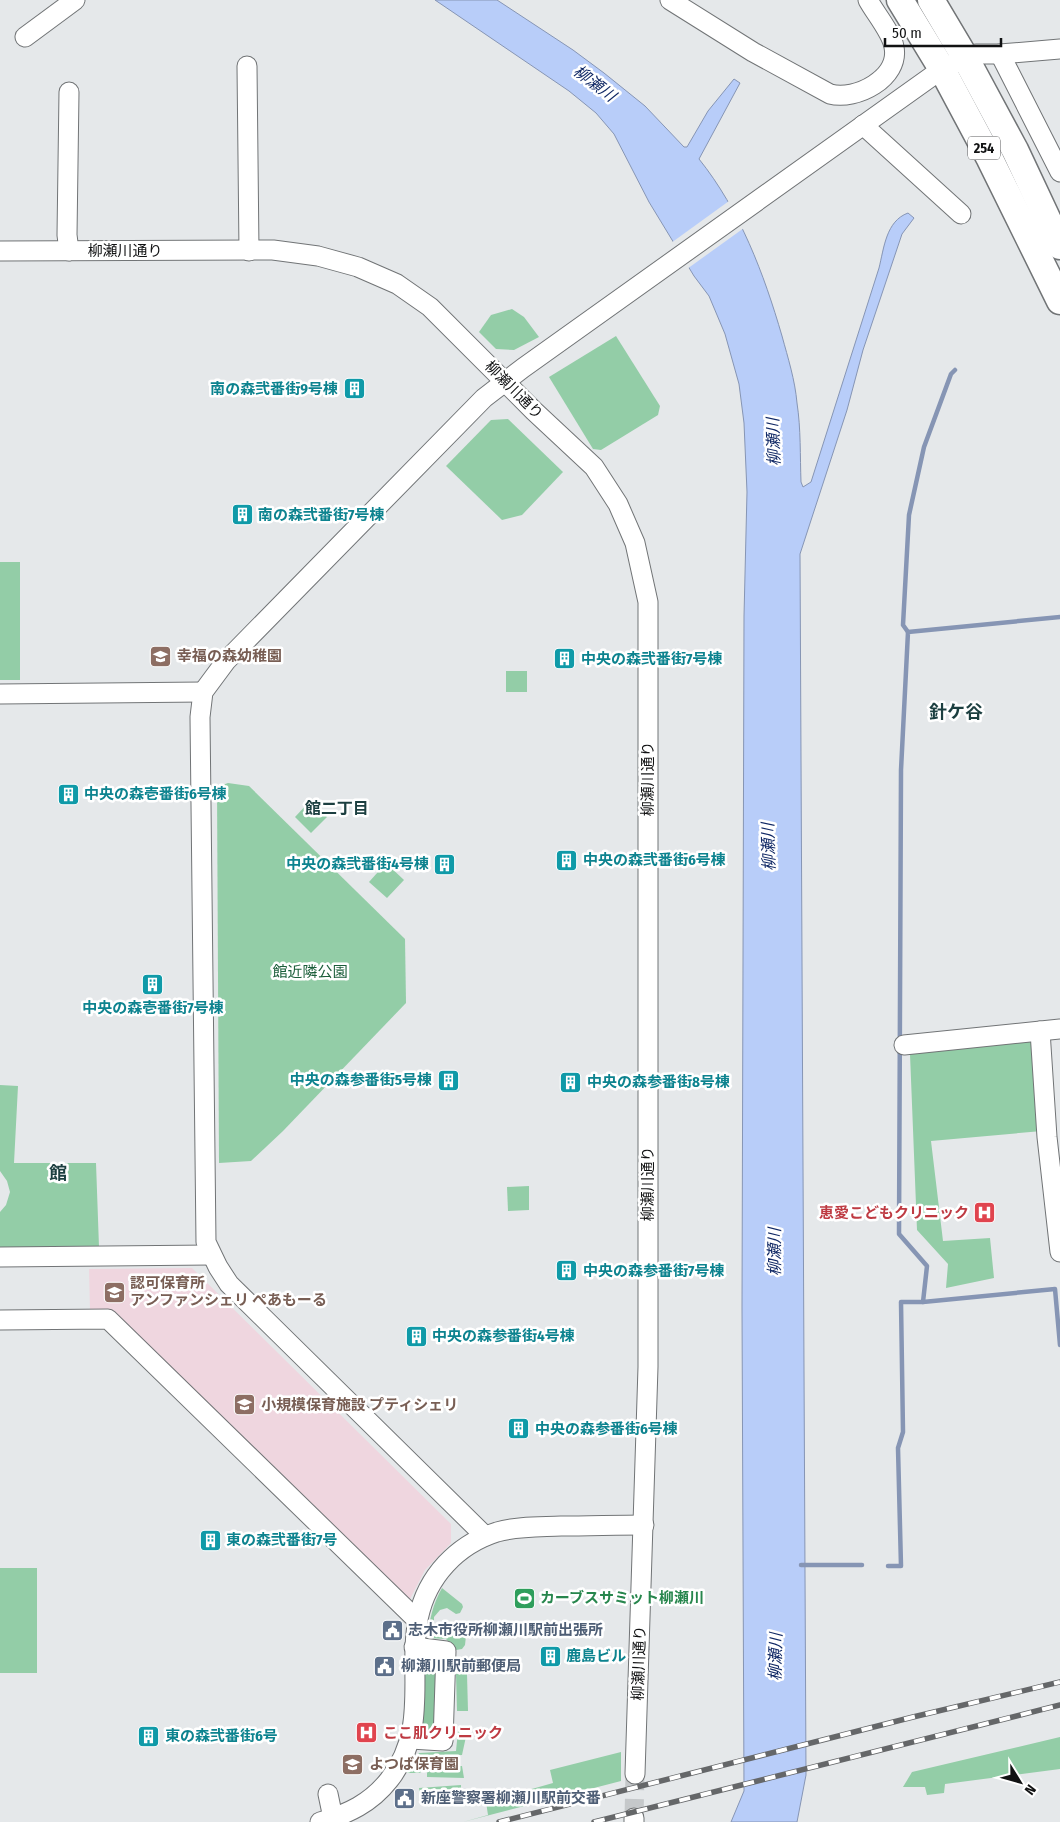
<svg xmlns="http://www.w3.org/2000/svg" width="1060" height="1822" viewBox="0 0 1060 1822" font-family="'Fira Sans Condensed','Noto Sans JP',sans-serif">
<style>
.commercial{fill:#efd6df}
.green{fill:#93cda7}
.forest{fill:#8bc59f}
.water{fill:#b8cdf9;stroke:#8695b4}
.pier{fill:#e5e8ea}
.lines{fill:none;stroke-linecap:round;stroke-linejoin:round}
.stream{stroke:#8695b4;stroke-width:4.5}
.minor-tunnel{stroke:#c5c8ca;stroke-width:19;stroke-dasharray:19 9;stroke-linecap:butt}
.minor-casing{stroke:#717476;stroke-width:21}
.highway-casing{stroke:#717476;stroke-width:29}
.minor{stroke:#fff;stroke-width:19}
.highway{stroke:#fff;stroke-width:26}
.rail-casing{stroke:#656769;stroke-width:5.5}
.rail{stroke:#fff;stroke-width:4;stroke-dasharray:11;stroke-linecap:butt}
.labels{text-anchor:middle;stroke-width:5;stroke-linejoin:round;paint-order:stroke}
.shield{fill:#fff;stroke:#58595a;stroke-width:1}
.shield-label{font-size:14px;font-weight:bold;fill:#111213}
.street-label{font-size:15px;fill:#111213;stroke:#fff}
.culture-label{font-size:15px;font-weight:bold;fill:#0d838f;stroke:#fff;text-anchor:start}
.education-label{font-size:15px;font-weight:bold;fill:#785e54;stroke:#fff;text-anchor:start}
.park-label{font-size:15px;fill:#1b5e3a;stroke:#fff}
.health-label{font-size:15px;font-weight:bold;fill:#be3a42;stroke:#fff;text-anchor:end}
.leisure-label{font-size:15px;font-weight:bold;fill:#27864d;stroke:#fff;text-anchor:start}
.service-label{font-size:15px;font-weight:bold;fill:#4e5e75;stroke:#fff;text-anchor:start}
.water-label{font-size:16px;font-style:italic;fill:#102865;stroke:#fff}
.neighbourhood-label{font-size:16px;font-weight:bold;fill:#1c3f40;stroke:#fff}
.quarter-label{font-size:18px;font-weight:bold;fill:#1c3f40;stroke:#fff}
</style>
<rect width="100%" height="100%" fill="#e5e8ea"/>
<polygon class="commercial" points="192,1268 451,1524 451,1543 425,1570 410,1599 403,1601 90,1311 89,1269"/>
<g class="green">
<polygon points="512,309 524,317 539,337 514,350 496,349 479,332 491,315"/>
<polygon points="616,336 660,406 658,415 601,450 593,449 549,377"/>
<polygon points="508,419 563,472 522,515 502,520 446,466 491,420"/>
<rect x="0" y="562" width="20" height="118"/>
<rect x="506" y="671" width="21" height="21"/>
<polygon points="228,783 249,786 405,939 406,1003 283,1131 251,1161 219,1163 217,787"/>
<polygon points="311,800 327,817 311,833 295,817"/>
<polygon points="386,863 404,880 387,898 369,882"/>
<polygon points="1035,1040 1042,1131 931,1141 943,1241 990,1238 994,1278 946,1288 948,1264 917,1230 910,1054"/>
<polygon points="0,1085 18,1086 14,1163 96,1163 99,1247 0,1247 0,1212 6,1205 10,1192 7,1181 0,1171"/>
<polygon points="529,1186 529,1210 508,1211 507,1187"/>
<rect x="0" y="1568" width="37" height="105"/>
<path d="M442 1588 462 1604 463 1607 460 1613 456 1614 447 1608 440 1610 434 1617V1628L440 1632 458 1631 466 1636 465 1645 462 1649 456 1650 446 1639 428 1638C429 1620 433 1604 442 1588Z"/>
<polygon points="456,1674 467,1674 468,1711 457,1711"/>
<polygon points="458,1731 467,1732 462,1755 433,1756 420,1773 407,1773 419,1753 456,1751"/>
<polygon points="1060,1737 1060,1769 945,1784 944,1793 927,1795 925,1787 903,1787 912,1772"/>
<polygon points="621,1752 621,1781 463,1822 488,1815 486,1802 553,1783 550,1770"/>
<polygon points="462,1766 464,1778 427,1777 427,1773 432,1767"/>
<polygon points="461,1785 461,1788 421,1798 419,1788"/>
</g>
<polygon class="forest" points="436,1655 435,1736 421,1736 423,1656"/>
<path class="water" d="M435 0H497L573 50 604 73 645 106 684 147H687L708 111 734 79 740 83 699 159C740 210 764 274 782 336 788 358 795 380 797 403 801 429 800 456 801 482L803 487 811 482 879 268C884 248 886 221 908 213L914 218 902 234 863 350 847 410 800 554 806 1775 797 1822H731L744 1791 742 1307 744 616 747 492 744 423 739 384 725 334 709 296 694 276 649 202 614 134 596 113 569 91Z"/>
<polygon class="pier" points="729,201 744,228 687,269 671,243"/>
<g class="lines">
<g class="stream">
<polyline points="1060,617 908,632 901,770 899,1234 927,1266 923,1302 1055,1289 1060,1345"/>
<polyline points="908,632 903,625 909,515 924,447 951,374 955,370"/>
<polyline points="801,1565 862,1565"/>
<polyline points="888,1566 901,1566 898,1448 903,1432 901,1302 923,1302"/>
</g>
<polyline class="minor-tunnel" points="634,1818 635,1774"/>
<defs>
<g id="minor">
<path d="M670 0 753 52 830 94C856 101 900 78 894 47 892 33 875 13 868 0"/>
<polyline points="25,37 75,0"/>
<polyline points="1000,54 1060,172"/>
<polyline points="247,66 249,251"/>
<polyline points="69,92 67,235 69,251"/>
<polyline points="863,125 961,214"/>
<polyline points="0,251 273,250 318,256 358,267 397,284 430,307 534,411 594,467 618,504 635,543 648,602 648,1367 635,1774"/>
<polyline points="0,694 203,692"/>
<polyline points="1040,1031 1047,1137 1060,1252"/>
<polyline points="904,1045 1060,1029"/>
<polyline points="0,1257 211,1255"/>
<polyline points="0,1320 108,1319 417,1620"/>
<polyline points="485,1536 229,1284 218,1267 206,1242 200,717 203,692 226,661 484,398 523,368 942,69 976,54 1000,54 1060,49"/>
<polyline points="411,1739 443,1741 446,1651 414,1647"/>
<polyline points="328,1794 333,1818"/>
<polyline points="634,1818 634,1822"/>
<path d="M320 1822C348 1814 371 1803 389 1780 444 1711 384 1631 446 1564 460 1549 478 1538 497 1532 518 1526 540 1527 561 1526 589 1526 616 1525 644 1525"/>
</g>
<g id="highway">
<polyline points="900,0 942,69 990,159 1060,301"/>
<polyline points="931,0 966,59 1015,150 1060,246"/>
</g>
</defs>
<use href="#minor" class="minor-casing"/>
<use href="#highway" class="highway-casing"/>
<use href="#minor" class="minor"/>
<use href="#highway" class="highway"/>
<defs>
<g id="rail">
<polyline points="499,1822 913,1717 1060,1682"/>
<polyline points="594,1822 1060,1705"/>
</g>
</defs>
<use href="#rail" class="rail-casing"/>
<use href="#rail" class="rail"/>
</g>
<defs>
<symbol id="building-square" viewBox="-11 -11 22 22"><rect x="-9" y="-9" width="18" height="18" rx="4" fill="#0f9aa8" stroke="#fff"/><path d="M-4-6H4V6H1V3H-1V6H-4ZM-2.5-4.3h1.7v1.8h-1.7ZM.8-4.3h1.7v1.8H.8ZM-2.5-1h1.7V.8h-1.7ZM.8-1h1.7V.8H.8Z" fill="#fff"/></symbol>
<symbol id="school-square" viewBox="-11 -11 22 22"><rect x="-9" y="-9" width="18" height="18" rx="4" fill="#8d6e63" stroke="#fff"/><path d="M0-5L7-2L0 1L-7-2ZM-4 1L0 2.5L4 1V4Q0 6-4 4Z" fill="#fff"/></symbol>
<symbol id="hospital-square" viewBox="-11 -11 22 22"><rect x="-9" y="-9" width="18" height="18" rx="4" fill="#e0444e" stroke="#fff"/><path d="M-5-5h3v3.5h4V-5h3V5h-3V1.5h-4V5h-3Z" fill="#fff"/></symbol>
<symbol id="stadium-square" viewBox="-11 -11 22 22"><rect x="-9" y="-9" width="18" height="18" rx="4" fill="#2e9e5b" stroke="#fff"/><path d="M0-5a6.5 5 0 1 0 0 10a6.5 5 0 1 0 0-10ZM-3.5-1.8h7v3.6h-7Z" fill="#fff"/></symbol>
<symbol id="civic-square" viewBox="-11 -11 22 22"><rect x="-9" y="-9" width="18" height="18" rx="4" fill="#5c6f8a" stroke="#fff"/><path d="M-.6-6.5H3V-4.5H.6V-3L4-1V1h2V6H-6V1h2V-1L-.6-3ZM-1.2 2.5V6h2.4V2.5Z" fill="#fff"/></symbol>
</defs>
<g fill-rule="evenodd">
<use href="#building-square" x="342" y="376" width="25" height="25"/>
<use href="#building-square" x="230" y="502" width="25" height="25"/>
<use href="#school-square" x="148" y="644" width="25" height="25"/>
<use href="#building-square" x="552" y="646" width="25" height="25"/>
<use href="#building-square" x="56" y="782" width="25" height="25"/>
<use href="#building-square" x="554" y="848" width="25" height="25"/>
<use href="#building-square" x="432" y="852" width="25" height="25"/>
<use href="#building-square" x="140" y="972" width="25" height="25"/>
<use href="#building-square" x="436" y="1068" width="25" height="25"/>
<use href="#building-square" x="558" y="1070" width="25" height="25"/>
<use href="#hospital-square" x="972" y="1200" width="25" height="25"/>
<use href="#building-square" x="554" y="1258" width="25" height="25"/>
<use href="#school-square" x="102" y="1280" width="25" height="25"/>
<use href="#building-square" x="404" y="1324" width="25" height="25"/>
<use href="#school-square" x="232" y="1392" width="25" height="25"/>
<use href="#building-square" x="506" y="1416" width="25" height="25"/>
<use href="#building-square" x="198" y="1528" width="25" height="25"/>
<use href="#stadium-square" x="512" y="1586" width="25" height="25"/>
<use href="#civic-square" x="380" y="1618" width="25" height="25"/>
<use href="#building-square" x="538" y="1644" width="25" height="25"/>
<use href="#civic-square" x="372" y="1654" width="25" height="25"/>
<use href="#hospital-square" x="354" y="1720" width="25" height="25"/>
<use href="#building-square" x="136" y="1724" width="25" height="25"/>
<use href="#school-square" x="340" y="1752" width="25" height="25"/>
<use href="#civic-square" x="392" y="1786" width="25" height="25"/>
</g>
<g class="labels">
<rect class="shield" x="968" y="136.5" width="32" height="23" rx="4"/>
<g class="shield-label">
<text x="984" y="153">254</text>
</g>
<g class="street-label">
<text x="125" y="256">柳瀬川通り</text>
<text transform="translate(514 390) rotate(45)" y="5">柳瀬川通り</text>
<text transform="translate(648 779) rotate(-90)" y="5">柳瀬川通り</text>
<text transform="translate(648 1184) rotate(-90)" y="5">柳瀬川通り</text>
<text transform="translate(639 1663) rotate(-88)" y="5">柳瀬川通り</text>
</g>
<g class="culture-label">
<text x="338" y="394" text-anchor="end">南の森弐番街9号棟</text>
<text x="258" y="520">南の森弐番街7号棟</text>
<text x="581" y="664">中央の森弐番街7号棟</text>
<text x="84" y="799">中央の森壱番街6号棟</text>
<text x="583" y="865">中央の森弐番街6号棟</text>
<text x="429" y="869" text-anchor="end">中央の森弐番街4号棟</text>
<text x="153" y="1013" text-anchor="middle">中央の森壱番街7号棟</text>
<text x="432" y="1085" text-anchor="end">中央の森参番街5号棟</text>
<text x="587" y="1087">中央の森参番街8号棟</text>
<text x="583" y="1276">中央の森参番街7号棟</text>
<text x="432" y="1341">中央の森参番街4号棟</text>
<text x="535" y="1434">中央の森参番街6号棟</text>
<text x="226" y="1545">東の森弐番街7号</text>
<text x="566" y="1661">鹿島ビル</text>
<text x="165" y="1741">東の森弐番街6号</text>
</g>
<g class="education-label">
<text x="177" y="661">幸福の森幼稚園</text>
<text x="130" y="1288">認可保育所<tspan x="130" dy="17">アンファンシェリ ぺあもーる</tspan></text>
<text x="261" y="1410">小規模保育施設 プティシェリ</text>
<text x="369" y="1769">よつば保育園</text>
</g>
<g class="park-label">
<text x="310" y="977">館近隣公園</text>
</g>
<g class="health-label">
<text x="969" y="1218">恵愛こどもクリニック</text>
<text x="383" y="1738" text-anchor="start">ここ肌クリニック</text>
</g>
<g class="leisure-label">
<text x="540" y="1603">カーブスサミット柳瀬川</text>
</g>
<g class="service-label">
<text x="408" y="1635">志木市役所柳瀬川駅前出張所</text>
<text x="401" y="1671">柳瀬川駅前郵便局</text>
<text x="421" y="1803">新座警察署柳瀬川駅前交番</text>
</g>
<g class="water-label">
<text transform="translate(595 83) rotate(37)" y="6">柳瀬川</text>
<text transform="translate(773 442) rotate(-92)" y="6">柳瀬川</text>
<text transform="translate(768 847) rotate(-92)" y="6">柳瀬川</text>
<text transform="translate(774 1252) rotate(-90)" y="6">柳瀬川</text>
<text transform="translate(775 1657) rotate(-89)" y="6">柳瀬川</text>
</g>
<g class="neighbourhood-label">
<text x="337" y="814">館二丁目</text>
</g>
<g class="quarter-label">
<text x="956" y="718">針ケ谷</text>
<text x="58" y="1179">館</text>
</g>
</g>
<g transform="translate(1020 1782) rotate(127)" stroke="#ffffff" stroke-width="4" paint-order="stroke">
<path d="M0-4L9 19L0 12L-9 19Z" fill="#111213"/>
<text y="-8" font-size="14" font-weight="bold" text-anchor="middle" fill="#111213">N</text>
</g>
<path d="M885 38v8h116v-8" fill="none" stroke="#111213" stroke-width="2.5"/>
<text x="892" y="38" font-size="15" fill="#111213" stroke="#ffffff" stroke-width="4" paint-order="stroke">50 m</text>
</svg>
